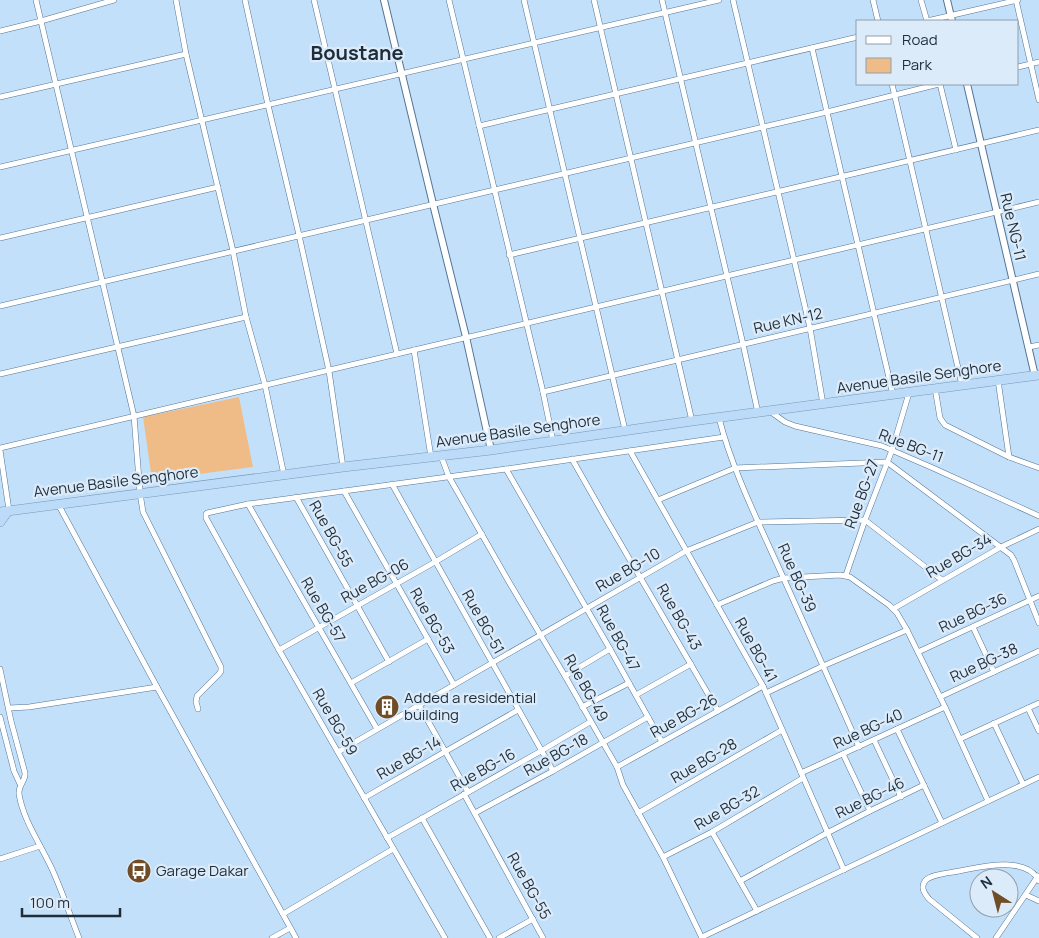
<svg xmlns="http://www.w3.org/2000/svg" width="1039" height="938" viewBox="0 0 1039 938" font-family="Manrope,sans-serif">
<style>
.green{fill:#efbc87}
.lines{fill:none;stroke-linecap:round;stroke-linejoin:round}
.minor-casing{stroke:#557593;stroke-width:6}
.tertiary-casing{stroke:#557593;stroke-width:8}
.trunk-casing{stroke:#7a98b4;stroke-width:10}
.minor{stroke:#fff;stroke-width:5}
.tertiary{stroke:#fff;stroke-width:6}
.trunk{stroke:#bcdbf8;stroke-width:9}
.labels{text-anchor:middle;stroke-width:4.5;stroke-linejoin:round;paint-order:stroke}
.street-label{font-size:15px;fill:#1f2d3a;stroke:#dcebf9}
.poi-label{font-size:15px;fill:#1f2d3a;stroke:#dcebf9;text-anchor:start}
.district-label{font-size:20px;font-weight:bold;fill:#1f2d3a;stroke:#dcebf9}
</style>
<rect width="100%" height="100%" fill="#c3e0fb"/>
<polygon class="green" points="239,397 253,467 152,480 143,417"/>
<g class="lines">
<defs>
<g id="minor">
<polyline points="36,0 134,416 140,493 143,512 221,667 221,671 219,674 197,696 196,702 198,709"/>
<polyline points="176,0 186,54 233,251 246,317 265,385 284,475"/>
<polyline points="245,0 268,105 299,235 329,371 343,467"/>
<polyline points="314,0 397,354"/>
<polyline points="449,0 543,392 553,441"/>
<polyline points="524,0 625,430"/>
<polyline points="594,0 692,421"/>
<polyline points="662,0 743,344 758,413"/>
<polyline points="733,0 810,328 823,404"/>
<polyline points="873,0 878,21"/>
<polyline points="921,0 927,21"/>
<polyline points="1016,0 1039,100"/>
<polyline points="927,21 1018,0"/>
<polyline points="0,31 41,21 114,0"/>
<polyline points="812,48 893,395"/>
<polyline points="1018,67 1039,62"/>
<polyline points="892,84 962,385"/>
<polyline points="940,84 956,150"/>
<polyline points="0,97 186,54"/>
<polyline points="479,126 858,37"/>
<polyline points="0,167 719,0"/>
<polyline points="0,238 218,187"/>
<polyline points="509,255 1039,130"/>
<polyline points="0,306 827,112 939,84"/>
<polyline points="1029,347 1039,345"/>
<polyline points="414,350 431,457"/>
<polyline points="0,374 246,317"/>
<polyline points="998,380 1009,457"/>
<polyline points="935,388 940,418 945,425 1009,457 1039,468"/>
<polyline points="543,392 1039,274"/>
<polyline points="771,412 785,422 795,426 882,446 933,468 1039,516"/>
<path d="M719 418C731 465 753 511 773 555 802 619 831 683 859 747"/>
<polyline points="0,448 1039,202"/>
<polyline points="0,450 9,510"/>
<polyline points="630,451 763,686 844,870"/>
<polyline points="441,456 449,477 509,582 565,676 617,767 623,785 663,857 702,938"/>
<polyline points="572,459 605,517 718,711"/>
<polyline points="506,469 610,649 662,742"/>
<polyline points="392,484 553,771"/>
<polyline points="344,491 454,685"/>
<polyline points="296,497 389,662"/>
<polyline points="658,500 735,468 887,462 1011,555 1014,560 1039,623"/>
<polyline points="58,504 157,687 296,938"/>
<polyline points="248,504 377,729"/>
<polyline points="846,575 865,520 892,450 909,393"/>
<polyline points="717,605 773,581 784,578 840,575 850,577 889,605 897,613 907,630 945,707 988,801"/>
<polyline points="893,609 1001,547 1039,529"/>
<polyline points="973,627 994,672"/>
<polyline points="279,650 435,562 482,534"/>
<polyline points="918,652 1039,596"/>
<path d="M0 669 11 721 25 773C26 781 18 785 19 794 23 820 41 845 52 869 62 891 70 915 79 938"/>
<polyline points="565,676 610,649"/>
<polyline points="351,683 428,639"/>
<polyline points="766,693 823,666 907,630"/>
<polyline points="636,695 691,664"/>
<polyline points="940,697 1039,651"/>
<polyline points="419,705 468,792"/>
<polyline points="582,707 629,683"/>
<polyline points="9,708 29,707 157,687"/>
<polyline points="1028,708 1039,731"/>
<polyline points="0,717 14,771 20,784"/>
<polyline points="994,723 1023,784"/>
<polyline points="897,729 942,823"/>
<polyline points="960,739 1039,703"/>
<polyline points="874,740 901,797"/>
<polyline points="338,752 686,551 758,522 865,520 942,580"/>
<polyline points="843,754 870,811"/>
<polyline points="617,767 763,686"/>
<polyline points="801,773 945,707"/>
<polyline points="464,794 543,938"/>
<polyline points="364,798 518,710"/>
<polyline points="475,813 553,771 648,717"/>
<polyline points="638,813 782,730"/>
<polyline points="422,818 490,938"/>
<polyline points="712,832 757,911"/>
<polyline points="387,838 541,751 590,722"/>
<polyline points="663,857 712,832 803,778"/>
<polyline points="0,859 40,846"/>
<polyline points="740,881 827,833 870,811 924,785"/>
<polyline points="1026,895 1039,901"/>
<polyline points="283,914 393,849"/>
<polyline points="702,937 1039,777"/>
<polyline points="272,938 290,928"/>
<polyline points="445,938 279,650 206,518 206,514 207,513 248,504 506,469 724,437"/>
<polyline points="499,938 533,919"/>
<path d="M977 938 929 899C925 894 920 888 925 881 931 874 950 873 959 871 980 867 1027 855 1039 881"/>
<polyline points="996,938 1038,876"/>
</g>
<g id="tertiary">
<polyline points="384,0 433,204 466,337 491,450"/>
<polyline points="947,0 952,21"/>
<polyline points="967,84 1035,376"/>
</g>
<g id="trunk">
<polyline points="0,512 343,467 491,450 692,421 1039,375"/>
<polyline points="0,522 8,511"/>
</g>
</defs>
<use href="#minor" class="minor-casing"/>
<use href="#tertiary" class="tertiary-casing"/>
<use href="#trunk" class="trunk-casing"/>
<use href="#minor" class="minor"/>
<use href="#tertiary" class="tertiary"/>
<use href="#trunk" class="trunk"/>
</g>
<defs>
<symbol id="building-disc" viewBox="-11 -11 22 22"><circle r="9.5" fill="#704d26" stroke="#dcebf9"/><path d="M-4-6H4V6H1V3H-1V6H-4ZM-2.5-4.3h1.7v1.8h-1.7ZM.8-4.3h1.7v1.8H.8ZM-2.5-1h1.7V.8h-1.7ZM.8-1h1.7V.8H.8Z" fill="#fff"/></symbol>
<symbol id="bus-disc" viewBox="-11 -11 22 22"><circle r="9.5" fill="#704d26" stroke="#dcebf9"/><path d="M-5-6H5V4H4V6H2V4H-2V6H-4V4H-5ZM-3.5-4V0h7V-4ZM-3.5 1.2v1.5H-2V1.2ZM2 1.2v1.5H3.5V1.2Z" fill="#fff"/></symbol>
</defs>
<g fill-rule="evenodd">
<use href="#building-disc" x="373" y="693" width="28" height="28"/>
<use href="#bus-disc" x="125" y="857" width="28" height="28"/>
</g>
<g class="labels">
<g class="street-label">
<text transform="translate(1013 227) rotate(77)" y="5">Rue NG-11</text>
<text transform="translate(788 321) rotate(-13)" y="5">Rue KN-12</text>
<text transform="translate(919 377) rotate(-8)" y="5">Avenue Basile Senghore</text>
<text transform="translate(518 431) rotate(-8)" y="5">Avenue Basile Senghore</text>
<text transform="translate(911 446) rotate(21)" y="5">Rue BG-11</text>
<text transform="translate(116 482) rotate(-7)" y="5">Avenue Basile Senghore</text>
<text transform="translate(862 494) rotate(-70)" y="5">Rue BG-27</text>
<text transform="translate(331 534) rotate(61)" y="5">Rue BG-55</text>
<text transform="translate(959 556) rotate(-30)" y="5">Rue BG-34</text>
<text transform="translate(628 570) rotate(-30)" y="5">Rue BG-10</text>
<text transform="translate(797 578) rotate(66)" y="5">Rue BG-39</text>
<text transform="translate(375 581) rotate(-29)" y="5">Rue BG-06</text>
<text transform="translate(323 610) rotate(60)" y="5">Rue BG-57</text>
<text transform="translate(973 613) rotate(-25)" y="5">Rue BG-36</text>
<text transform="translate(679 617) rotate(60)" y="5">Rue BG-43</text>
<text transform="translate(432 621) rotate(60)" y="5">Rue BG-53</text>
<text transform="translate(483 622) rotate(61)" y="5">Rue BG-51</text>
<text transform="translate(618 638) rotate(61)" y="5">Rue BG-47</text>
<text transform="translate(756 650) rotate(61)" y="5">Rue BG-41</text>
<text transform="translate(984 663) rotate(-25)" y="5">Rue BG-38</text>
<text transform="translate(586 688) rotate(61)" y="5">Rue BG-49</text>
<text transform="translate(684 716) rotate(-29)" y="5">Rue BG-26</text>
<text transform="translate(335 722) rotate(60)" y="5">Rue BG-59</text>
<text transform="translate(868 729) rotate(-25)" y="5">Rue BG-40</text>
<text transform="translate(556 755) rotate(-29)" y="5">Rue BG-18</text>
<text transform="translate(409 758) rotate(-30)" y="5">Rue BG-14</text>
<text transform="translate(704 761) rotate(-30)" y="5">Rue BG-28</text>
<text transform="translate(483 770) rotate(-29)" y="5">Rue BG-16</text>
<text transform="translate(870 798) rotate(-26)" y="5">Rue BG-46</text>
<text transform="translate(727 808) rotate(-30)" y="5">Rue BG-32</text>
<text transform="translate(529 886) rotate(61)" y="5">Rue BG-55</text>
</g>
<g class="poi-label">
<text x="404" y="703">Added a residential<tspan x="404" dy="17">building</tspan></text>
<text x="156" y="876">Garage Dakar</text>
</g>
<g class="district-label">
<text x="357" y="60">Boustane</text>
</g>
</g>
<rect x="856" y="20" width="162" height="65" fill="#dcebf9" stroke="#909fad"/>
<rect x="866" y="36" width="25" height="8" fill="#ffffff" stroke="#909fad"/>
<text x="902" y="45" font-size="15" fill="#1f2d3a">Road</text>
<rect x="866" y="58" width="25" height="15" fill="#efbc87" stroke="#909fad"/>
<text x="902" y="70" font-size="15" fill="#1f2d3a">Park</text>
<g transform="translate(994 893) rotate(324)"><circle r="24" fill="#dcebf9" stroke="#909fad"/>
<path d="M0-4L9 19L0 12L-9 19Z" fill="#704d26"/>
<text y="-8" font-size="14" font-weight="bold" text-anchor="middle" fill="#1f2d3a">N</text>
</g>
<path d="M22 908v8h98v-8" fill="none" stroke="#1f2d3a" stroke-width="2.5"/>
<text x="30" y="908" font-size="15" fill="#1f2d3a" stroke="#dcebf9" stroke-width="4" paint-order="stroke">100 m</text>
</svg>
